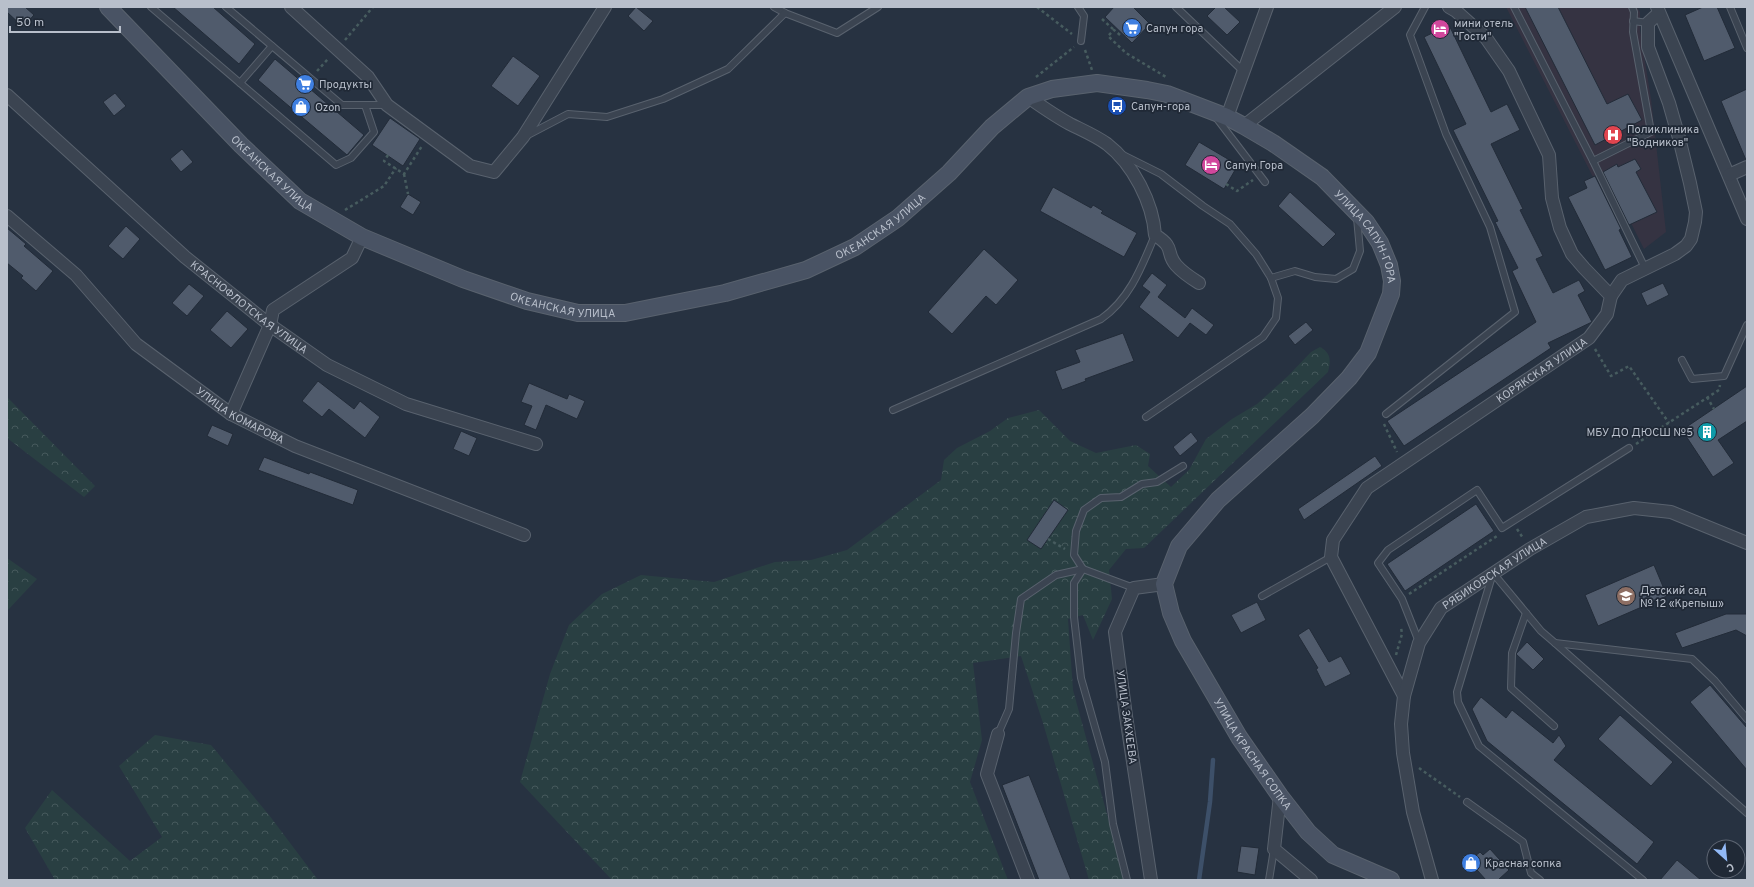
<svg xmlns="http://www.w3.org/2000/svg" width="1754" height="887" viewBox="0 0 1754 887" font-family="Overpass,sans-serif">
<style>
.medical{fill:#353342}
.forest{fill:url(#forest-crowns)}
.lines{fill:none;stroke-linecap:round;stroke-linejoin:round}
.stream{stroke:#3d5069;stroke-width:4.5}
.building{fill:#505b6c;stroke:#222b38}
.lane-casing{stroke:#59626e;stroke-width:8}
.street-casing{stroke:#59626e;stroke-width:14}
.secondary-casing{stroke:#59626e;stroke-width:18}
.path{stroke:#475c5f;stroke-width:2.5;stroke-dasharray:3 3;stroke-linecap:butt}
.lane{stroke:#3b4451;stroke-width:6}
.street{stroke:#3b4451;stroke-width:12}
.secondary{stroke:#495364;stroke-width:16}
.labels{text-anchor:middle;stroke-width:3.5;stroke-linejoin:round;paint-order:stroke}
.poi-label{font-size:11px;fill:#b8bfcb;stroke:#202936;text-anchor:start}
.street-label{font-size:11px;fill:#b8bfcb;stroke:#202936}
</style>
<defs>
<pattern id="forest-crowns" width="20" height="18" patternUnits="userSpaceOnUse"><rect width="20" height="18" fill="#293f42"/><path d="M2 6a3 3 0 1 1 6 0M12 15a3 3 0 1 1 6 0" fill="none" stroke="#46595c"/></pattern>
</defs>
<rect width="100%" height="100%" fill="#273241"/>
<polygon class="medical" points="1506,7 1637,7 1640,12 1640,30 1651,99 1666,232 1644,249 1605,171 1593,177"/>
<g class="forest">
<path d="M1320 347C1331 353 1331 360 1328 372L1144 548 1126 549 1109 570 1112 599 1093 640 1083 615 1068 619 1073 690 1125 880H1089L1043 723 1021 656 973 663 982 740 970 782 1008 880H612L520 782 550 674 569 625 602 594 641 575 714 582 775 562 811 560 847 550 941 480 944 460 957 448 990 431 1008 418 1039 410 1070 441 1096 453 1136 445 1150 454 1148 466 1171 487 1189 470 1206 439 1232 419 1257 404 1288 376 1311 352Z"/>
<polygon points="7,397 95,486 84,497 7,438"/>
<polygon points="7,558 37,579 7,611"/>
<polygon points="155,735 211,745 269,815 318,880 55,880 25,828 52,790 130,861 162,837 119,766"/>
</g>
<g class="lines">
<polyline class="stream" points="1199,880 1210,802 1213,760"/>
</g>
<g class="building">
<polygon points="7,7 25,7 34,15 23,27 7,12"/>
<polygon points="173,7 213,7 255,44 239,64"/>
<polygon points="636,7 653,21 644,31 628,16"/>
<polygon points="1114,7 1133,7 1150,24 1132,43 1105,17"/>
<polygon points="1216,7 1224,7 1240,22 1227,35 1207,16"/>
<polygon points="1525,7 1558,7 1607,104 1628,94 1642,120 1595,145"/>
<polygon points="1703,7 1717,7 1735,48 1704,61 1685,15"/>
<polygon points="1449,25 1491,112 1507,104 1520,130 1491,144 1523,209 1520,210 1543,256 1536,259 1553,293 1579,280 1585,291 1578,295 1592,322 1548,343 1551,348 1404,446 1387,421 1536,322 1512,271 1518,268 1495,222 1498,221 1453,130 1466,124 1424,37"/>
<polygon points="513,56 540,76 518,106 491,86"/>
<polygon points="275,59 364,135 347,155 258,80"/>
<polygon points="1747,89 1747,160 1746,160 1721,101"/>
<polygon points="115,93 126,106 114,116 103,102"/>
<polygon points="390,118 420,139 403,166 372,145"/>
<polygon points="1199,142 1238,165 1224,189 1185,165"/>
<polygon points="182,149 193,162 181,172 170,159"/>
<polygon points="1635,159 1641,169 1636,172 1657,212 1629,225 1603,172 1617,164 1618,167"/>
<polygon points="1595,176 1621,229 1619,230 1632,257 1605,270 1568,197 1587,188 1584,181"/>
<polygon points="1053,187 1091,208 1093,205 1103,211 1101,213 1137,233 1124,257 1040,211"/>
<polygon points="1290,192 1336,234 1323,247 1278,206"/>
<polygon points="408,194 421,202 413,215 400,207"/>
<polygon points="126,226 140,239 123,259 108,246"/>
<polygon points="7,228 26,244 24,246 53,271 36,291 21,278 23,276 7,263"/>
<polygon points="984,249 1018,280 996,305 986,296 952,334 928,312"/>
<polygon points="1152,273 1167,285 1158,297 1185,318 1192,308 1214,325 1206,335 1190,323 1178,338 1139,307 1150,292 1142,286"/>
<polygon points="1663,283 1669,295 1647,306 1641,293"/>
<polygon points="189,284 204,296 187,316 172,303"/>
<polygon points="227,311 248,329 231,348 210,330"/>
<polygon points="1306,322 1313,330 1295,345 1288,336"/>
<polygon points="1123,333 1134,361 1085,379 1086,381 1062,390 1055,371 1080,362 1075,350"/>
<polygon points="318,381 354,409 360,401 380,417 365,438 329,409 322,417 302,401"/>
<polygon points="529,383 567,399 569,394 585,401 577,419 546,405 536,430 524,425 532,406 521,402"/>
<polygon points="1747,386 1747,421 1718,440 1734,463 1713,477 1682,430"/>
<polygon points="212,425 233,434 228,446 207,436"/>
<polygon points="461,431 477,438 469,456 453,449"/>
<polygon points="1191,432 1198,441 1180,456 1173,447"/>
<polygon points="1375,456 1382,466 1304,520 1298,509"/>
<polygon points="264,457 309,474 310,472 358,490 353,505 258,470"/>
<polygon points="1054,500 1068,510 1041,549 1027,540"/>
<polygon points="1476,504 1494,531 1405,591 1387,564"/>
<polygon points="1654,565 1667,596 1598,626 1585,595"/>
<polygon points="1257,602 1266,620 1241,633 1231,615"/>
<polygon points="1726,614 1747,614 1747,636 1736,630 1682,648 1675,633"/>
<polygon points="1309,628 1329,662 1341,656 1351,674 1325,687 1316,669 1318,668 1298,635"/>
<polygon points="1527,642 1544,659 1533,670 1516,654"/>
<polygon points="1710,685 1747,728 1747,770 1690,702"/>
<polygon points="1481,697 1506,718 1512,710 1553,743 1559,735 1566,746 1554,760 1654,842 1637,864 1487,741 1472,709"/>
<polygon points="1620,715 1673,762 1651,786 1598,739"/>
<polygon points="1029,775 1071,880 1039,880 1002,785"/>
<polygon points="1241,846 1259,848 1255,875 1237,872"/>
<polygon points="1490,849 1509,870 1498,880 1486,880 1469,861 1480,852 1483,855"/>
<polygon points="1677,860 1701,880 1660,880"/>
</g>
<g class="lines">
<defs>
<g id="lane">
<polyline points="151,7 336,165 351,158 374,132 365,105"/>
<polyline points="226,7 342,105 387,105"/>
<polyline points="774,7 785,13 837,33 878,7"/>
<polyline points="1078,7 1084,16 1081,41"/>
<polyline points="1176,7 1243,71"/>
<polyline points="1514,7 1593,161 1651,132 1633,32 1634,12 1632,7"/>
<polyline points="1730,7 1747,48"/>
<polyline points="1633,21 1648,23"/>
<polyline points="240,83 272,46"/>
<polyline points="1215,116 1265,182"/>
<polyline points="526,136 568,114 607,117 663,99 728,69 785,13"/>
<polyline points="1123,155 1161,174 1203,206 1230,224 1256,254 1271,278 1278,298 1276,318 1263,337 1146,417"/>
<polyline points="1593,161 1645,268"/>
<polyline points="1271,278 1295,271 1315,277 1336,279 1353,269 1360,251 1357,218"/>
<polyline points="1682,360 1692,379 1724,376 1747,325"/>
<path d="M893 410 1101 319C1130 299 1142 266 1155 235"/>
<polyline points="1386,414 1515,312 1490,227 1446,134 1410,35 1425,7"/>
<polyline points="1262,596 1331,557"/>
<polyline points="1526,613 1512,653 1511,688 1554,726"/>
<polyline points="1419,642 1402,599 1378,563 1388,550 1477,490 1502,528 1629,448"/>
<polyline points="1555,643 1747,813"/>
<polyline points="998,734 1009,709 1016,633 1021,599 1056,575 1083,569 1134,588"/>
<polyline points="1467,802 1523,842 1531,873 1540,880"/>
<polyline points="1127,880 1113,824 1105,762 1081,678 1074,617 1074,583 1083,569 1074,555 1076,531 1084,510 1101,498 1121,497 1142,484 1157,482 1183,466"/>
<polyline points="1269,880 1274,849"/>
<polyline points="1643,880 1479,746 1458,702 1457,692 1493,573 1541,631 1555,643 1692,659 1715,681 1747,719"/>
</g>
<g id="street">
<polyline points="291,7 368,77 387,105 470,166 494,172 523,137 605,7"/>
<polyline points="1657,7 1747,219"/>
<path id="s1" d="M7 95 185 257 270 325 327 365 406 404 536 444"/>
<path d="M1028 97C1041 106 1055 116 1070 124 1082 130 1096 136 1107 144 1133 164 1153 203 1155 235 1176 248 1165 252 1176 265 1182 272 1191 278 1199 283"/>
<polyline points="1227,117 1267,7"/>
<polyline points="1244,126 1395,7"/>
<polyline points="1729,175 1747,167"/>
<path id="s2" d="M7 216 76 275 136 344 231 414 295 446 524 535"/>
<polyline points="1611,296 1622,280 1675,254 1686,246 1691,239 1695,222 1696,212 1690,183 1679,138 1669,103 1648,47 1648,23 1659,13"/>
<polyline points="231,414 270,325 273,310 352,258 362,237"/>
<path id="s3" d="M1404 696 1331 557 1333 540 1367 488 1589 338 1607 314 1611 296 1584 268 1572 254 1560 228 1552 198 1549 155 1509 71 1486 38 1456 11 1449 7"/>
<polyline points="998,734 987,774 1028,880"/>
<polyline points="1280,796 1274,849 1311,880"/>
<polyline points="1151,880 1126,716 1115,632 1134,588 1164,584"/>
<path id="s4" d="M1432 880 1413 812 1403 753 1401 724 1404 696 1419 643 1441 608 1530 549 1586 517 1634 508 1671 512 1747 543"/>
</g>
<g id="secondary">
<path id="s5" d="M108 7 241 145 300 201 362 237 463 279 527 301 578 313H625L725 293 806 270 855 247 898 218 949 173 992 127 1028 97 1052 89 1097 83 1147 90 1167 94 1227 117 1244 126 1273 143 1322 177 1366 222 1380 243 1389 265 1392 281 1391 294 1368 353 1349 378 1312 416 1218 500 1179 546 1164 584 1171 613 1183 641 1239 737 1280 796 1308 832 1333 855 1391 880"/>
</g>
</defs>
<use href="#lane" class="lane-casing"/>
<use href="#street" class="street-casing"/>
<use href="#secondary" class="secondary-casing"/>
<g class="path">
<polyline points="1037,7 1072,34"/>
<polyline points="1102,19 1114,30"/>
<polyline points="1120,35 1114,30 1108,36 1126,53 1166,77"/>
<polyline points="345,40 373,7"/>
<polyline points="1085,50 1092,70"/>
<polyline points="317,71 328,59"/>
<polyline points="1036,77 1074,47"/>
<polyline points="388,155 384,161 404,174 422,146"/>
<polyline points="404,174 408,194"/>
<polyline points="1226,184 1237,191 1253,180"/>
<polyline points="345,210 384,186 396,168"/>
<polyline points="1595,349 1611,376 1629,366 1669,423"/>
<polyline points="1707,397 1714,409"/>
<polyline points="1384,424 1397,452"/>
<polyline points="1636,444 1719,390 1720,385"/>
<polyline points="1517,529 1523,538"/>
<polyline points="1048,539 1065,549"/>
<polyline points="1409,594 1497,536"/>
<polyline points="1396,655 1402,634 1401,627"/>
<polyline points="1419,768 1460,797"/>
</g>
<use href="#lane" class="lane"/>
<use href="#street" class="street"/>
<use href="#secondary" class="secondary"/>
</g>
<defs>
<symbol id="supermarket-disc" viewBox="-11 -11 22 22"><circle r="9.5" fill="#3f7fe0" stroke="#202936"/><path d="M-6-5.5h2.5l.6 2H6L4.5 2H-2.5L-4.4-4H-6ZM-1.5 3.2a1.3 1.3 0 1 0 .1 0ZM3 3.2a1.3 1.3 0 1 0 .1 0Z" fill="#fff"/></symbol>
<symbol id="hotel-disc" viewBox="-11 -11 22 22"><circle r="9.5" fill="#d1479c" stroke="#202936"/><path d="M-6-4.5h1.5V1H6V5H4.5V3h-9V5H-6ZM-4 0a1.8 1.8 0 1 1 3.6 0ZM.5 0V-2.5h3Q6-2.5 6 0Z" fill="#fff"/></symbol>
<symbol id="bus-disc" viewBox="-11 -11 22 22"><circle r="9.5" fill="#1a4fb4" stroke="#202936"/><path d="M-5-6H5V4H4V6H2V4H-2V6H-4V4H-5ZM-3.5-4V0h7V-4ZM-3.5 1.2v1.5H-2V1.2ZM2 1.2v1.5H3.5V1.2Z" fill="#fff"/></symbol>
<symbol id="shop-disc" viewBox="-11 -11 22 22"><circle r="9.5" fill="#3f7fe0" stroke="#202936"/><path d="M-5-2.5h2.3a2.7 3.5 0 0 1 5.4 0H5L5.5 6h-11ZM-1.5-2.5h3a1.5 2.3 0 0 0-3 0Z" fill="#fff"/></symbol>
<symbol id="hospital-disc" viewBox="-11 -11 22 22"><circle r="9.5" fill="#e0444e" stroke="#202936"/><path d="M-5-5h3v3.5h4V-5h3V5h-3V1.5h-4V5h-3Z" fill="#fff"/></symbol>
<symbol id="building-disc" viewBox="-11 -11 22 22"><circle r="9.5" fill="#0f9aa8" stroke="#202936"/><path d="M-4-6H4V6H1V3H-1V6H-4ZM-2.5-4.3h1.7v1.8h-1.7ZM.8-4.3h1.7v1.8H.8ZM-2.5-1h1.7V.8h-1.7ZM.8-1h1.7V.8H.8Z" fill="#fff"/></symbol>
<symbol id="school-disc" viewBox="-11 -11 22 22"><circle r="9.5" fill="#8d6e63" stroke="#202936"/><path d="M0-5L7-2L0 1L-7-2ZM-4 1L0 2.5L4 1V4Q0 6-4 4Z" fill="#fff"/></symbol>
</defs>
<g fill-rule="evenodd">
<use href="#supermarket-disc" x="1121" y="17" width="22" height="22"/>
<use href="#hotel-disc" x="1429" y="18" width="22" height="22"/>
<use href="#supermarket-disc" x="294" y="73" width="22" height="22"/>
<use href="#bus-disc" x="1106" y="95" width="22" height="22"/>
<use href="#shop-disc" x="290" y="96" width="22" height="22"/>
<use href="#hospital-disc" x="1602" y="124" width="22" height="22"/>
<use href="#hotel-disc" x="1200" y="154" width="22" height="22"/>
<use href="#building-disc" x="1696" y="421" width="22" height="22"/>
<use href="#school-disc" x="1615" y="585" width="22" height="22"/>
<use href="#shop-disc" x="1460" y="852" width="22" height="22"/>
</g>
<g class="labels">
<g class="poi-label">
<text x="1454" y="27">мини отель<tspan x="1454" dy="13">"Гости"</tspan></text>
<text x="1146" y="32">Сапун гора</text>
<text x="319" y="88">Продукты</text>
<text x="1131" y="110">Сапун-гора</text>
<text x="315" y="111">Ozon</text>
<text x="1627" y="133">Поликлиника<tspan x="1627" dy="13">"Водников"</tspan></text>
<text x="1225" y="169">Сапун Гора</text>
<text x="1693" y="436" text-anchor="end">МБУ ДО ДЮСШ №5</text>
<text x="1640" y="594">Детский сад<tspan x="1640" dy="13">№ 12 «Крепыш»</tspan></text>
<text x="1485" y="867">Красная сопка</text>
</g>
<g class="street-label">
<text dy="4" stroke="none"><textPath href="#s5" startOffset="234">ОКЕАНСКАЯ УЛИЦА</textPath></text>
<text dy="4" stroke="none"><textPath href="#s5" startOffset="894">ОКЕАНСКАЯ УЛИЦА</textPath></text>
<text dy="4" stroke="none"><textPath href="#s5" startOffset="1485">УЛИЦА САПУН-ГОРА</textPath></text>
<text dy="4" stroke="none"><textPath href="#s5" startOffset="558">ОКЕАНСКАЯ УЛИЦА</textPath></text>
<text dy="4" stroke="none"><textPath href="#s1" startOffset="322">КРАСНОФЛОТСКАЯ УЛИЦА</textPath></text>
<text dy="4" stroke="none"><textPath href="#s3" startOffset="447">КОРЯКСКАЯ УЛИЦА</textPath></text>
<text dy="4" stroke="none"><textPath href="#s2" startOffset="309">УЛИЦА КОМАРОВА</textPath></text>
<text dy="4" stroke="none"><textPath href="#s4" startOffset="348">РЯБИКОВСКАЯ УЛИЦА</textPath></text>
<text transform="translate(1127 717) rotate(82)" y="4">УЛИЦА ЗАКХЕЕВА</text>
<text dy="4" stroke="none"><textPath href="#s5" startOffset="2119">УЛИЦА КРАСНАЯ СОПКА</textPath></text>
</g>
</g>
<rect width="1754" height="887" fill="none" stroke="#b8bfcb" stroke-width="16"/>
<g transform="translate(1726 859) rotate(153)"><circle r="19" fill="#202936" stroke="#5d6572"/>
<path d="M0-3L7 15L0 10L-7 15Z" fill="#92b9f6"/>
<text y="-6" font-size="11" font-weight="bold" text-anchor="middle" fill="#b8bfcb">С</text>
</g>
<path d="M10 26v6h110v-6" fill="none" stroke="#b8bfcb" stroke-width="2"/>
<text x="16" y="26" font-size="12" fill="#b8bfcb" stroke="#202936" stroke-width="3" paint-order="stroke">50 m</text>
</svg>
